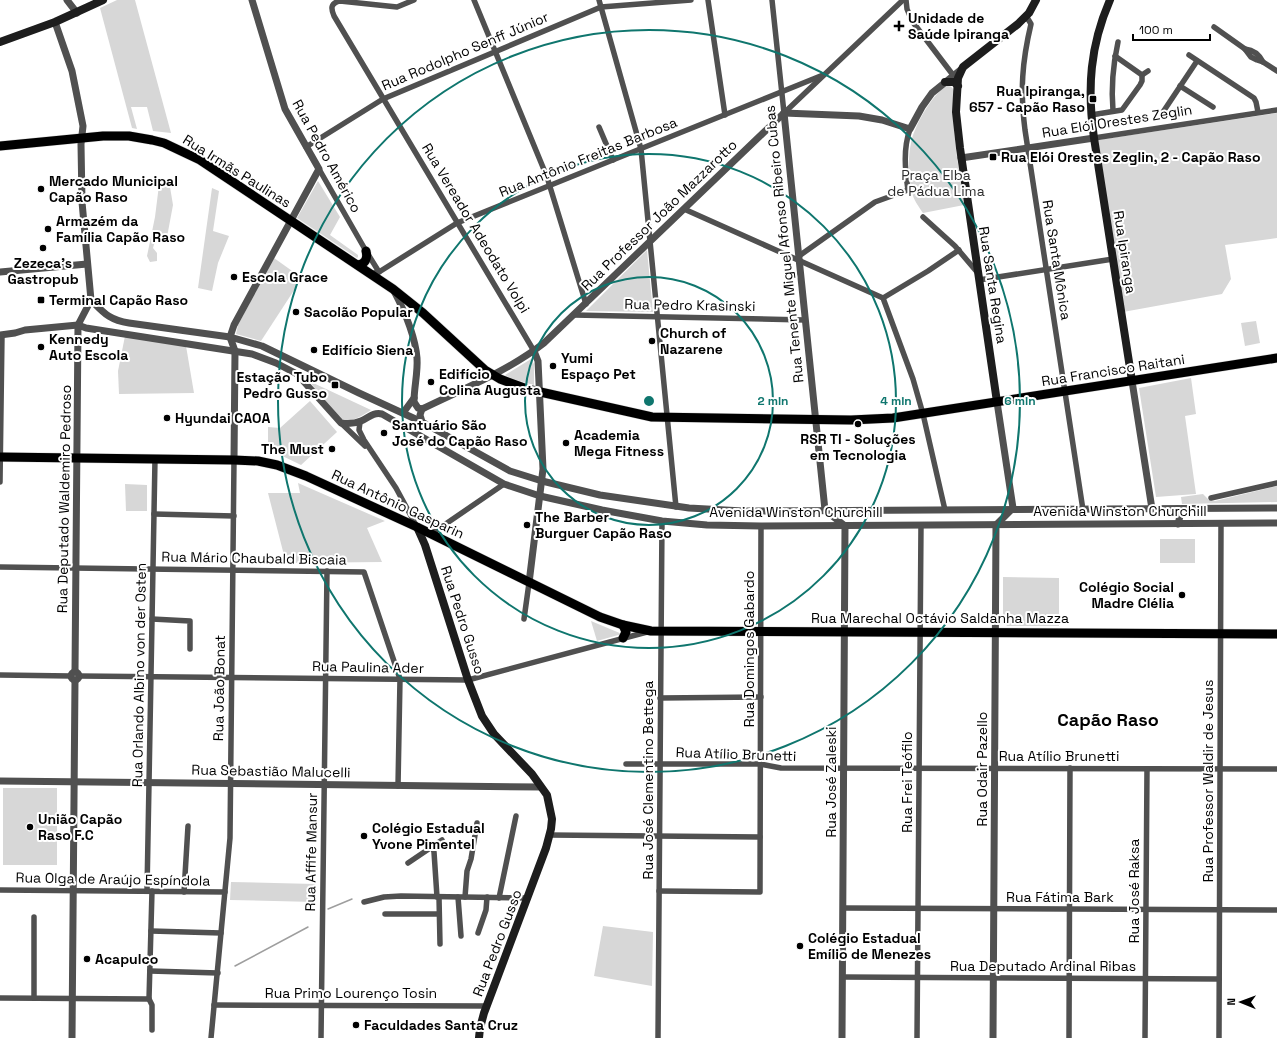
<svg xmlns="http://www.w3.org/2000/svg" width="1277" height="1038" viewBox="0 0 1277 1038" font-family="'Space Grotesk',sans-serif">
<style>
.green{fill:#d7d7d7}
.lines{fill:none;stroke-linecap:round;stroke-linejoin:round}
.stream{stroke:#9e9e9e;stroke-width:1.5}
.primary-casing{stroke:#dbdbdb;stroke-width:10}
.minor{stroke:#505050;stroke-width:5.5}
.tertiary{stroke:#505050;stroke-width:7}
.secondary{stroke:#1d1d1d;stroke-width:8}
.primary{stroke:#000;stroke-width:9}
.ring{fill:none;stroke:#0f766e;stroke-width:2}
.poi-dot{fill:#000;stroke:#fff;stroke-width:1.5}
.labels{text-anchor:middle;stroke-width:4;stroke-linejoin:round;paint-order:stroke}
.poi-label{font-size:14px;font-weight:bold;fill:#000;stroke:#fff;text-anchor:start}
.street-label{font-size:14px;fill:#000;stroke:#fff}
.park-label{font-size:14px;fill:#2e2e2e;stroke:#fff}
.district-label{font-size:18px;font-weight:bold;fill:#000;stroke:#fff}
.centre{fill:#0f766e;stroke:#fff;stroke-width:2}
.ring-label{font-size:12px;text-anchor:middle;font-weight:bold;fill:#0f766e;stroke:#fff;stroke-width:4;stroke-linejoin:round;paint-order:stroke}
</style>
<rect width="100%" height="100%" fill="#fff"/>
<g class="green">
<polygon points="117,0 135,0 171,133 153,131 147,107 131,107 137,129 132,128 100,8"/>
<path d="M946 86C951 86 953 87 954 92V129L956 150 964 205 923 213C919 207 913 199 912 192 908 178 908 156 911 143 914 126 932 95 946 86Z"/>
<polygon points="1277,113 1277,238 1225,245 1231,279 1222,294 1123,312 1098,140"/>
<polygon points="160,177 169,181 173,205 167,237 155,241 153,248 157,253 157,261 150,262 147,256 155,217"/>
<polygon points="318,181 340,217 330,235 358,255 358,257 357,258 297,218"/>
<polygon points="212,188 219,191 213,231 229,236 218,263 212,291 198,288"/>
<polygon points="647,250 653,312 586,311"/>
<polygon points="274,258 302,278 261,341 236,334 238,325"/>
<polygon points="1256,321 1260,343 1245,346 1241,323"/>
<polygon points="125,336 186,346 194,393 119,394 118,371"/>
<polygon points="531,359 534,364 534,385 512,379 505,375"/>
<polygon points="1191,378 1196,414 1185,416 1196,494 1156,497 1139,388"/>
<path d="M309 381 371 410C360 417 351 424 338 418Z"/>
<polygon points="310,401 337,432 301,465 268,449 268,427 280,428"/>
<polygon points="298,483 385,521 367,528 382,562 286,563 268,493 300,493"/>
<polygon points="125,484 147,485 147,511 126,511"/>
<polygon points="1277,486 1277,502 1182,504 1181,497 1203,494 1209,500 1215,501"/>
<rect x="1160" y="539" width="35" height="24"/>
<polygon points="1003,577 1059,578 1059,626 1007,626 1003,620"/>
<polygon points="591,621 622,634 597,641"/>
<rect x="3" y="788" width="54" height="77"/>
<polygon points="231,882 315,884 315,902 230,900"/>
<polygon points="603,926 653,932 652,986 594,976"/>
</g>
<g class="lines">
<g class="stream">
<polyline points="328,909 352,899"/>
<polyline points="235,966 308,927"/>
</g>
<defs>
<g id="primary">
<polyline points="0,146 103,136 129,136 152,140 164,143 200,160 393,289 423,313 485,370 500,379 527,389 652,417 851,420 893,418 1277,358"/>
<path d="M358 265C365 264 368 259 366 251"/>
<polyline points="0,457 234,460 258,461 277,465 306,476 417,527 600,617 623,625 651,631 1277,634"/>
<polyline points="623,625 626,632 623,638"/>
</g>
</defs>
<use href="#primary" class="primary-casing"/>
<g class="minor">
<path d="M414 0 397 7 340 1C330 3 331 9 334 16L534 351"/>
<polyline points="474,0 547,177 586,304"/>
<polyline points="599,0 641,149 676,507"/>
<polyline points="708,0 725,115"/>
<polyline points="772,0 784,113"/>
<polyline points="906,0 907,9 912,21 953,75"/>
<path d="M1023 19H1028L1031 24C1022 62 1020 91 1025 130L1083 510"/>
<polyline points="1214,27 1245,49 1251,57 1257,60 1263,62 1277,71"/>
<path d="M1245 49C1254 50 1259 54 1263 62"/>
<polyline points="1189,55 1254,98 1256,102 1258,112"/>
<polyline points="1142,75 1148,71"/>
<polyline points="1180,86 1213,107"/>
<path d="M1113 111C1111 88 1113 65 1118 42"/>
<polyline points="1163,112 1197,61"/>
<polyline points="784,113 903,0"/>
<polyline points="1091,115 1122,110 1140,85 1142,81 1142,75 1115,56"/>
<polyline points="599,127 613,160"/>
<polyline points="1094,138 1277,110"/>
<polyline points="306,147 383,99 601,7 691,0"/>
<polyline points="319,169 366,251 379,272"/>
<polyline points="684,209 883,298 913,379 923,414 945,510"/>
<polyline points="923,217 955,246 977,272"/>
<path d="M799 256 875 202 908 190C905 169 903 149 910 129"/>
<polyline points="370,274 379,272 457,223 823,75"/>
<polyline points="979,280 1113,259"/>
<polyline points="883,298 928,271 959,250"/>
<polyline points="574,315 805,320"/>
<polyline points="360,422 359,430 364,440 396,488 417,527"/>
<polyline points="341,423 365,446"/>
<polyline points="0,482 2,335"/>
<polyline points="1211,498 1277,483"/>
<polyline points="154,514 234,516"/>
<polyline points="431,534 504,484"/>
<polyline points="0,567 364,572 400,679 398,786"/>
<polyline points="152,619 190,621 190,649"/>
<polyline points="524,619 529,583"/>
<polyline points="0,675 71,676"/>
<polyline points="79,676 468,680 647,632"/>
<polyline points="660,698 761,697"/>
<polyline points="626,764 760,764 781,768 1277,769"/>
<polyline points="549,835 760,837"/>
<polyline points="432,846 434,852 437,897"/>
<polyline points="408,863 442,840"/>
<polyline points="0,890 225,892"/>
<polyline points="147,891 155,459"/>
<polyline points="659,891 760,892 761,526"/>
<polyline points="184,892 188,826"/>
<polyline points="439,897 440,944"/>
<polyline points="458,897 461,936"/>
<polyline points="465,897 467,871 471,859 477,823"/>
<polyline points="499,898 516,816"/>
<polyline points="364,902 384,897 401,896 528,898"/>
<polyline points="843,908 1277,910"/>
<polyline points="385,914 439,914"/>
<polyline points="151,931 221,933"/>
<polyline points="478,933 486,910 487,897"/>
<polyline points="150,971 218,973"/>
<polyline points="843,977 1219,979"/>
<polyline points="0,998 149,999"/>
<polyline points="34,998 34,917"/>
<polyline points="214,1005 487,1006"/>
<polyline points="152,1030 152,1005 149,999 152,891"/>
<polyline points="211,1038 230,838 234,460"/>
<polyline points="321,1038 327,571"/>
<polyline points="658,1038 662,521"/>
<polyline points="917,1038 921,525"/>
<polyline points="1069,1038 1070,768"/>
<polyline points="1145,1038 1147,769"/>
<polyline points="1219,1038 1221,524"/>
</g>
<g class="tertiary">
<polyline points="67,0 77,13"/>
<polyline points="55,22 72,71 83,126 81,144 82,202 91,300"/>
<polyline points="784,113 825,510"/>
<polyline points="784,113 859,116 882,120 910,129 922,107 932,93 963,68"/>
<polyline points="961,158 1094,138"/>
<polyline points="0,272 87,264"/>
<path d="M394 291C405 312 415 335 417 358 418 373 414 387 414 402L418 408 422 409"/>
<path d="M91 300C104 313 109 320 129 323L230 337 262 346 359 393 422 422 510 471 542 481 600 495 689 508 743 511 1277 508"/>
<path d="M0 335 15 333 25 330 78 325 86 328 252 354 276 363 297 374 341 423C347 424 354 424 361 421 368 418 373 412 382 414L504 484 540 496 602 510 662 521 707 525 761 526 1277 523"/>
<polyline points="230,337 234,325 319,169 285,109 252,0"/>
<polyline points="230,337 235,351 234,460"/>
<polyline points="1132,381 1152,509"/>
<polyline points="403,413 414,398"/>
<path d="M422 422 420 415 422 409C463 389 508 371 544 343L784 113"/>
<polyline points="1177,509 1180,516 1178,524"/>
<polyline points="825,510 845,526"/>
<polyline points="529,583 543,469 538,361 534,351"/>
<polyline points="75,672 78,325 91,300"/>
<circle cx="75" cy="676" r="4"/>
<polyline points="0,781 541,787"/>
<polyline points="72,1038 75,680"/>
<polyline points="842,1038 845,526"/>
<polyline points="993,1038 996,525 1013,508 997,402"/>
</g>
<g class="secondary">
<path d="M1110 0C1090 46 1087 88 1094 138L1132 381"/>
<polyline points="0,42 55,22 103,0"/>
<polyline points="945,82 954,82 958,86"/>
<polyline points="997,402 960,148 956,112 958,78 963,67 1018,24 1029,13 1036,0"/>
<polyline points="417,527 425,545 468,680 482,716 494,734 532,774 547,795 552,819 551,829 546,848 484,1013 480,1028 479,1038"/>
</g>
<use href="#primary" class="primary"/>
</g>
<g class="ring">
<circle cx="649" cy="401" r="124"/>
<circle cx="649" cy="401" r="247"/>
<circle cx="649" cy="401" r="371"/>
</g>
<g class="poi-dot">
<path d="M897 20h4v4h4v4h-4v4h-4v-4h-4v-4h4z"/>
<rect x="1089" y="95" width="8" height="8" rx="2"/>
<rect x="989" y="153" width="8" height="8" rx="2"/>
<circle cx="41" cy="189" r="4"/>
<circle cx="48" cy="229" r="4"/>
<circle cx="43" cy="248" r="4"/>
<circle cx="234" cy="277" r="4"/>
<rect x="37" y="296" width="8" height="8" rx="2"/>
<circle cx="296" cy="312" r="4"/>
<circle cx="652" cy="341" r="4"/>
<circle cx="41" cy="347" r="4"/>
<circle cx="314" cy="350" r="4"/>
<circle cx="553" cy="366" r="4"/>
<circle cx="431" cy="382" r="4"/>
<rect x="331" y="381" width="8" height="8" rx="2"/>
<circle cx="167" cy="418" r="4"/>
<circle cx="858" cy="424" r="4"/>
<circle cx="384" cy="433" r="4"/>
<circle cx="566" cy="443" r="4"/>
<circle cx="332" cy="449" r="4"/>
<circle cx="527" cy="525" r="4"/>
<circle cx="1182" cy="595" r="4"/>
<circle cx="30" cy="827" r="4"/>
<circle cx="364" cy="836" r="4"/>
<circle cx="800" cy="946" r="4"/>
<circle cx="87" cy="959" r="4"/>
<circle cx="356" cy="1025" r="4"/>
</g>
<g class="labels">
<g class="poi-label">
<text x="908" y="23">Unidade de<tspan x="908" dy="16">Saúde Ipiranga</tspan></text>
<text x="1085" y="96" text-anchor="end">Rua Ipiranga,<tspan x="1085" dy="16">657 - Capão Raso</tspan></text>
<text x="1001" y="162">Rua Elói Orestes Zeglin, 2 - Capão Raso</text>
<text x="49" y="186">Mercado Municipal<tspan x="49" dy="16">Capão Raso</tspan></text>
<text x="56" y="226">Armazém da<tspan x="56" dy="16">Família Capão Raso</tspan></text>
<text x="43" y="268" text-anchor="middle">Zezeca's<tspan x="43" dy="16">Gastropub</tspan></text>
<text x="242" y="282">Escola Grace</text>
<text x="49" y="305">Terminal Capão Raso</text>
<text x="304" y="317">Sacolão Popular</text>
<text x="660" y="338">Church of<tspan x="660" dy="16">Nazarene</tspan></text>
<text x="49" y="344">Kennedy<tspan x="49" dy="16">Auto Escola</tspan></text>
<text x="322" y="355">Edifício Siena</text>
<text x="561" y="363">Yumi<tspan x="561" dy="16">Espaço Pet</tspan></text>
<text x="439" y="379">Edifício<tspan x="439" dy="16">Colina Augusta</tspan></text>
<text x="327" y="382" text-anchor="end">Estação Tubo<tspan x="327" dy="16">Pedro Gusso</tspan></text>
<text x="175" y="423">Hyundai CAOA</text>
<text x="392" y="430">Santuário São<tspan x="392" dy="16">José do Capão Raso</tspan></text>
<text x="574" y="440">Academia<tspan x="574" dy="16">Mega Fitness</tspan></text>
<text x="858" y="444" text-anchor="middle">RSR TI - Soluções<tspan x="858" dy="16">em Tecnologia</tspan></text>
<text x="324" y="454" text-anchor="end">The Must</text>
<text x="535" y="522">The Barber<tspan x="535" dy="16">Burguer Capão Raso</tspan></text>
<text x="1174" y="592" text-anchor="end">Colégio Social<tspan x="1174" dy="16">Madre Clélia</tspan></text>
<text x="38" y="824">União Capão<tspan x="38" dy="16">Raso F.C</tspan></text>
<text x="372" y="833">Colégio Estadual<tspan x="372" dy="16">Yvone Pimentel</tspan></text>
<text x="808" y="943">Colégio Estadual<tspan x="808" dy="16">Emílio de Menezes</tspan></text>
<text x="95" y="964">Acapulco</text>
<text x="364" y="1030">Faculdades Santa Cruz</text>
</g>
<g class="street-label">
<text transform="translate(465 51) rotate(-23)" y="5">Rua Rodolpho Senff Júnior</text>
<text transform="translate(1117 121) rotate(-9)" y="5">Rua Elói Orestes Zeglin</text>
<text transform="translate(327 156) rotate(61)" y="5">Rua Pedro Américo</text>
<text transform="translate(588 157) rotate(-22)" y="5">Rua Antônio Freitas Barbosa</text>
<text transform="translate(237 171) rotate(32)" y="5">Rua Irmãs Paulinas</text>
<text transform="translate(659 215) rotate(-44)" y="5">Rua Professor João Mazzarotto</text>
<text transform="translate(476 228) rotate(59)" y="5">Rua Vereador Adeodato Volpi</text>
<text transform="translate(784 244) rotate(-96)" y="5">Rua Tenente Miguel Afonso Ribeiro Cubas</text>
<text transform="translate(1125 252) rotate(81)" y="5">Rua Ipiranga</text>
<text transform="translate(1057 260) rotate(81)" y="5">Rua Santa Mônica</text>
<text transform="translate(993 285) rotate(81)" y="5">Rua Santa Regina</text>
<text transform="translate(690 305) rotate(1)" y="5">Rua Pedro Krasinski</text>
<text transform="translate(1113 370) rotate(-9)" y="5">Rua Francisco Raitani</text>
<text transform="translate(64 499) rotate(-89)" y="5">Rua Deputado Waldemiro Pedroso</text>
<text transform="translate(398 504) rotate(25)" y="5">Rua Antônio Gasparin</text>
<text x="1120" y="516">Avenida Winston Churchill</text>
<text x="796" y="517">Avenida Winston Churchill</text>
<text transform="translate(254 558) rotate(1)" y="5">Rua Mário Chaubald Biscaia</text>
<text x="940" y="623">Rua Marechal Octávio Saldanha Mazza</text>
<text transform="translate(463 620) rotate(72)" y="5">Rua Pedro Gusso</text>
<text transform="translate(749 649) rotate(-90)" y="5">Rua Domingos Gabardo</text>
<text transform="translate(368 667) rotate(1)" y="5">Rua Paulina Ader</text>
<text transform="translate(139 675) rotate(-89)" y="5">Rua Orlando Albino von der Osten</text>
<text transform="translate(219 688) rotate(-89)" y="5">Rua João Bonat</text>
<text transform="translate(736 754) rotate(2)" y="5">Rua Atílio Brunetti</text>
<text x="1059" y="761">Rua Atílio Brunetti</text>
<text transform="translate(982 769) rotate(-90)" y="5">Rua Odair Pazello</text>
<text transform="translate(271 771) rotate(1)" y="5">Rua Sebastião Malucelli</text>
<text transform="translate(648 780) rotate(-90)" y="5">Rua José Clementino Bettega</text>
<text transform="translate(1208 781) rotate(-90)" y="5">Rua Professor Waldir de Jesus</text>
<text transform="translate(831 782) rotate(-90)" y="5">Rua José Zaleski</text>
<text transform="translate(907 782) rotate(-90)" y="5">Rua Frei Teófilo</text>
<text transform="translate(311 852) rotate(-89)" y="5">Rua Affife Mansur</text>
<text transform="translate(113 879) rotate(1)" y="5">Rua Olga de Araújo Espíndola</text>
<text transform="translate(1134 891) rotate(-90)" y="5">Rua José Raksa</text>
<text x="1060" y="902">Rua Fátima Bark</text>
<text transform="translate(497 943) rotate(-69)" y="5">Rua Pedro Gusso</text>
<text x="1043" y="971">Rua Deputado Ardinal Ribas</text>
<text x="351" y="998">Rua Primo Lourenço Tosin</text>
</g>
<g class="park-label">
<text x="936" y="180">Praça Elba<tspan x="936" dy="16">de Pádua Lima</tspan></text>
</g>
<g class="district-label">
<text x="1108" y="726">Capão Raso</text>
</g>
</g>
<circle cx="649" cy="401" r="6" class="centre"/>
<g class="ring-label">
<text x="773" y="405">2 min</text>
<text x="896" y="405">4 min</text>
<text x="1020" y="405">6 min</text>
</g>
<g transform="translate(1241 1002) rotate(271)" stroke="#ffffff" stroke-width="3" paint-order="stroke">
<path d="M0-3L7 15L0 10L-7 15Z" fill="#000000"/>
<text y="-6" font-size="11" font-weight="bold" text-anchor="middle" fill="#000000">N</text>
</g>
<path d="M1133 34v6h77v-6" fill="none" stroke="#000000" stroke-width="2"/>
<text x="1139" y="34" font-size="12" fill="#000000" stroke="#ffffff" stroke-width="3" paint-order="stroke">100 m</text>
</svg>
